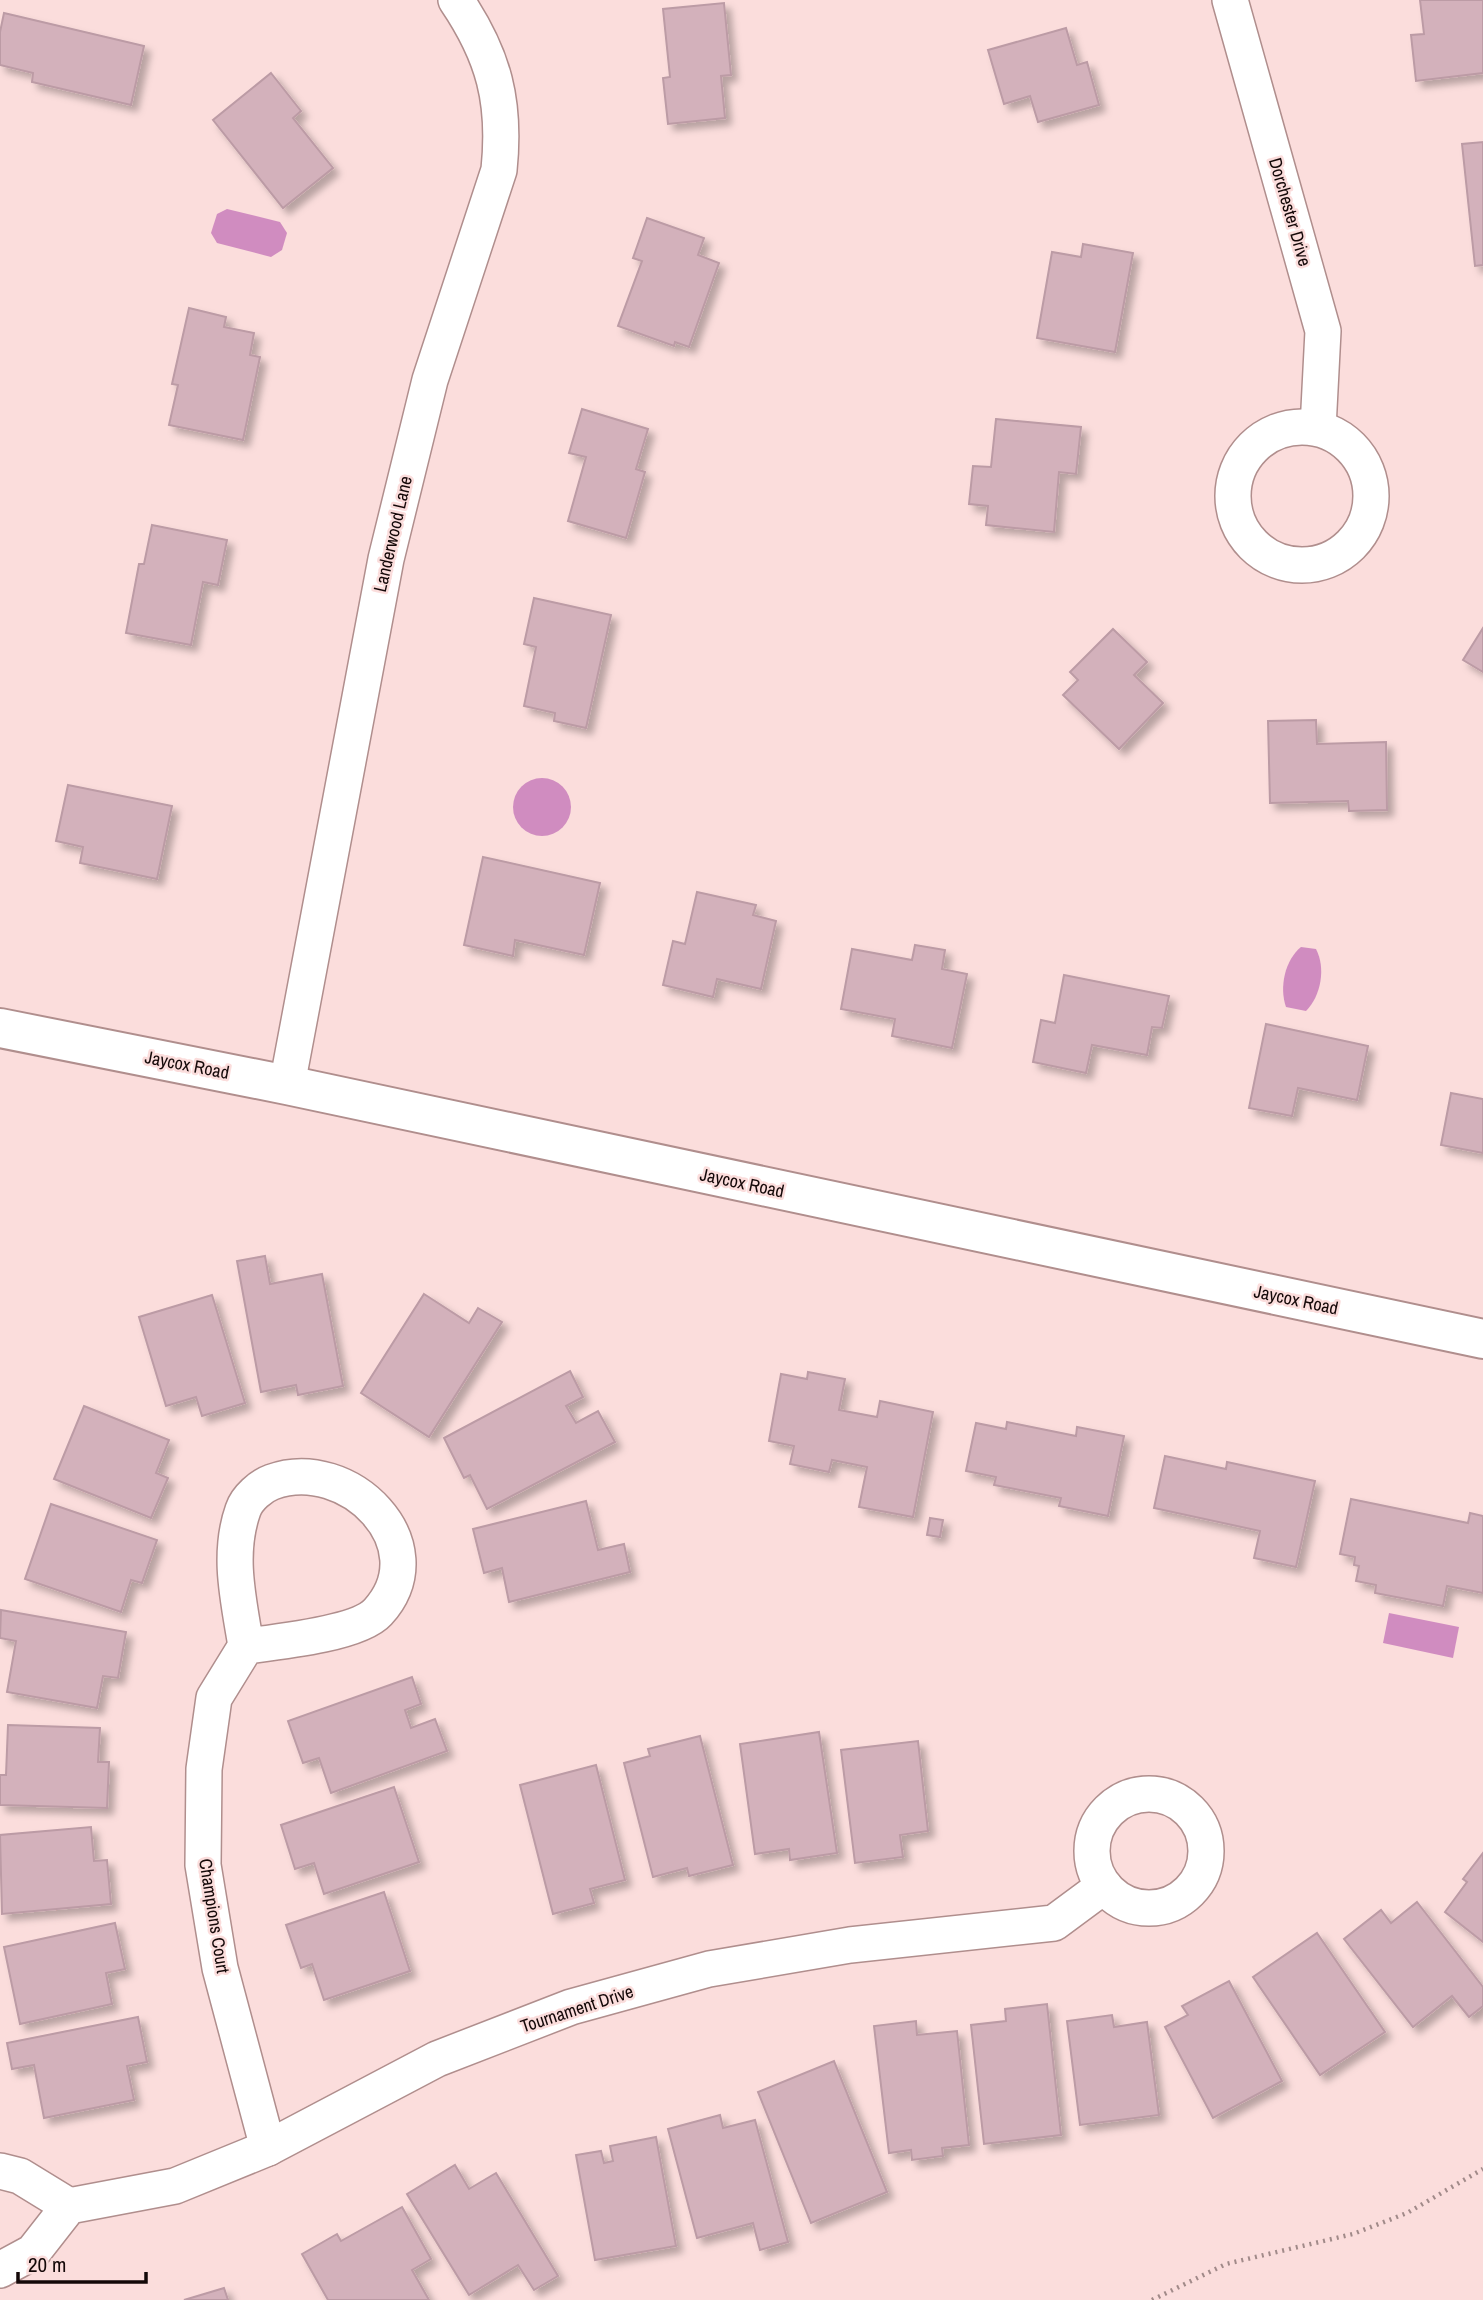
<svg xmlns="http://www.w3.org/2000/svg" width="1483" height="2300" viewBox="0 0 1483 2300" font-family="'Archivo Narrow',sans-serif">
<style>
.water{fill:#d08cc0}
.building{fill:#d3b1bb;stroke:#bc9ba5;stroke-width:2;filter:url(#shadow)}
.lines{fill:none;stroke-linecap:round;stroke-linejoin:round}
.street-casing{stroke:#b08e8d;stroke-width:38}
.secondary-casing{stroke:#b08e8d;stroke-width:42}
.path{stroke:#a18a89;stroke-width:4.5;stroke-dasharray:2 5;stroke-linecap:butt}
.street{stroke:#fff;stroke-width:35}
.secondary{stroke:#fff;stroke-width:38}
.labels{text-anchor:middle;stroke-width:5;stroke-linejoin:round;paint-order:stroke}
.street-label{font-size:18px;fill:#140808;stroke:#fbdddc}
</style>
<defs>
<filter id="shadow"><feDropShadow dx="6" dy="6" stdDeviation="3.5" flood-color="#0004"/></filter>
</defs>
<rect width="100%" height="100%" fill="#fbdddc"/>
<g class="water">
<polygon points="227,209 280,222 287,233 282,250 271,257 217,243 211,233 217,214"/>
<circle cx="542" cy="807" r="29"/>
<path d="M1301 947 1316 949C1326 968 1321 996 1306 1011L1286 1007C1279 987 1285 960 1301 947Z"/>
<polygon points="1389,1613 1459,1627 1453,1658 1383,1643"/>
</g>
<g class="building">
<polygon points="1420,0 1483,0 1483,73 1416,81 1411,35 1424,34"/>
<polygon points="724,3 731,75 721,76 725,118 668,124 663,78 670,77 663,9"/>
<polygon points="4,13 144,46 131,105 32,82 33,73 0,65 0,32"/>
<polygon points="1066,28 1077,65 1087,62 1099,105 1038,122 1030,96 1004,104 988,50"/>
<polygon points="271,73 301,111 293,118 333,168 283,208 213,120"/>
<polygon points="1483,142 1483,265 1475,266 1462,144"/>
<polygon points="647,218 704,238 698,255 719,263 689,347 675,342 674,346 618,326 642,261 633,258"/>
<polygon points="1083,244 1133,253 1115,352 1037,338 1052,252 1081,257"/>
<polygon points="189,308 226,317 224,327 254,333 250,355 260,357 243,440 169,425 178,385 172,384"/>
<polygon points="582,409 648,429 636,469 645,472 626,538 568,521 586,457 569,453"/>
<polygon points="996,419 1081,427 1076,474 1059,472 1054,532 986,525 988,506 969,504 973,466 991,467"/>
<polygon points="152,525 227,540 218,585 203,582 191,645 126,633 139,564 144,564"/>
<polygon points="534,598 611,615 586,728 554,721 555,713 524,706 536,647 524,644"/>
<polygon points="1483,628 1483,672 1463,660"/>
<polygon points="1113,629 1147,662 1134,675 1163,703 1119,749 1063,695 1078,680 1070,672"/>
<polygon points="1316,720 1317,744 1386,742 1387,810 1349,811 1348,801 1270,803 1268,721"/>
<polygon points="68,785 172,806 157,879 80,863 83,847 56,841"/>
<polygon points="483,857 600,883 584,955 515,940 513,956 464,945"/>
<polygon points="697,892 756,905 753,915 776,921 761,989 717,979 713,997 663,985 673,941 685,944"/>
<polygon points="915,945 945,950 942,969 967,974 952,1048 892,1036 895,1019 841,1009 852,949 912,960"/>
<polygon points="1064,975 1169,996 1162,1028 1152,1027 1147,1055 1092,1045 1086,1073 1033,1062 1041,1020 1055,1023"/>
<polygon points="1266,1024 1368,1046 1357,1100 1298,1088 1292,1116 1249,1108"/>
<polygon points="1451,1093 1483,1099 1483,1153 1441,1145"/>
<polygon points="265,1256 270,1284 322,1274 343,1386 298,1395 296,1385 261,1392 237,1261"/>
<polygon points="424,1294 469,1323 478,1308 502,1322 429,1437 361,1393"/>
<polygon points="212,1295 245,1403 202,1416 196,1397 166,1406 139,1317"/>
<polygon points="570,1371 583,1397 566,1406 576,1423 598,1411 615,1442 487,1509 470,1475 464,1478 444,1438"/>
<polygon points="808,1372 845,1379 839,1410 877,1417 880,1401 933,1412 913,1517 859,1507 867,1467 832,1460 829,1472 790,1464 794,1446 769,1441 781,1374 807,1379"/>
<polygon points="84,1406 169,1440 156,1473 168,1478 151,1518 54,1479"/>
<polygon points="1007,1422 1076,1436 1077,1427 1124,1436 1108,1516 1059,1506 1061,1498 994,1485 996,1477 966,1471 976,1423 1006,1429"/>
<polygon points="1165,1456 1226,1469 1227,1462 1315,1481 1296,1567 1254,1558 1260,1531 1154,1508"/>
<polygon points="1351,1499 1468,1523 1470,1513 1483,1516 1483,1593 1447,1586 1443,1606 1375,1593 1376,1585 1356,1581 1359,1566 1354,1565 1355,1557 1340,1554"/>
<polygon points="586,1501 598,1550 624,1544 630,1572 509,1602 502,1568 484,1573 473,1529"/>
<polygon points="51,1504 157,1540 142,1583 131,1580 121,1612 25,1579"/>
<polygon points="930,1518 943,1520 940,1537 927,1535"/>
<polygon points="1,1610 126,1632 118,1678 103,1676 97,1708 7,1692 16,1641 0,1638"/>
<polygon points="412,1677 421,1704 405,1710 411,1728 435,1719 447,1751 331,1793 319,1758 303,1763 288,1721"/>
<polygon points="8,1725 100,1728 98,1762 109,1762 107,1808 0,1805 0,1775 6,1775"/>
<polygon points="819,1732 837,1853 790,1860 789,1849 755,1854 740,1744"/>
<polygon points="700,1736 733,1865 689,1876 687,1868 653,1877 624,1763 650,1756 648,1749"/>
<polygon points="918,1741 928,1831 900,1835 903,1857 855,1863 841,1750"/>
<polygon points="596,1765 625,1880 590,1889 594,1903 553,1914 520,1785"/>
<polygon points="394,1787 419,1862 324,1894 314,1863 295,1869 281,1825"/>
<polygon points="91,1827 94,1861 107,1860 111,1904 2,1914 0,1835"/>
<polygon points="1483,1853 1483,1942 1445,1912 1467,1882 1463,1879"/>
<polygon points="384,1892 410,1971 324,2000 312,1964 301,1968 286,1925"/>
<polygon points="1417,1902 1483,1987 1483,2006 1469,2017 1452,1996 1413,2027 1344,1939 1381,1910 1391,1923"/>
<polygon points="115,1923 125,1969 106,1973 112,2004 20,2024 4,1947"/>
<polygon points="1317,1933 1385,2032 1320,2075 1253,1977"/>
<polygon points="1229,1981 1282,2081 1213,2118 1165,2027 1188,2015 1182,2006"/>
<polygon points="1047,2004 1061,2135 984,2144 971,2025 1006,2021 1005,2009"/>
<polygon points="1112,2015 1114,2027 1147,2022 1159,2115 1080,2125 1067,2021"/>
<polygon points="138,2017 147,2062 127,2066 134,2100 44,2118 34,2065 12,2069 7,2043"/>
<polygon points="916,2021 917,2035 957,2031 969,2145 942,2148 943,2156 912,2160 911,2150 889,2153 874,2026"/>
<polygon points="834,2061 887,2192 811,2223 758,2092"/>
<polygon points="720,2115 723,2128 755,2120 788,2242 760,2250 753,2223 697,2238 668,2129"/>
<polygon points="656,2137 676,2246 595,2260 576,2155 601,2151 604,2163 613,2161 610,2146"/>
<polygon points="455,2165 469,2189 496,2173 558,2276 534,2290 518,2265 469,2295 407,2194"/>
<polygon points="402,2207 431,2259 412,2270 429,2300 328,2300 302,2254 337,2234 341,2241"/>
<polygon points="224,2288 228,2300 184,2300"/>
</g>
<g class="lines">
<defs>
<g id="street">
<polyline points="1230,0 1323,331 1318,428"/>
<circle cx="1302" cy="496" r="69"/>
<path d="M287 1085 386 559 430 380 499 170C506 102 494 56 456 0"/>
<path d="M246 1646C277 1642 358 1634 378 1612 439 1545 348 1454 272 1482 261 1486 247 1498 243 1510 227 1555 239 1602 246 1646L214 1698 204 1769 203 1865 220 1968 268 2148"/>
<circle cx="1149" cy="1851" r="57"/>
<polyline points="0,2171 20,2176 69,2206"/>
<polyline points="0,2270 33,2252 69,2206 175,2186 268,2148 437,2059 571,2007 709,1969 850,1945 1054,1923 1104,1886"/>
</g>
<polyline id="secondary" points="0,1028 287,1085 1483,1339"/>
</defs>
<use href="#street" class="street-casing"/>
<use href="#secondary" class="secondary-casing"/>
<polyline class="path" points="1152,2300 1226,2264 1353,2234 1407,2213 1483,2169"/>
<use href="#street" class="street"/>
<use href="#secondary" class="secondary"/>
</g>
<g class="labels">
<g class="street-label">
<text transform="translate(1290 212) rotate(74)" y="6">Dorchester Drive</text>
<text transform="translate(393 534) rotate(-77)" y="6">Landerwood Lane</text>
<text transform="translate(187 1065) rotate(11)" y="6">Jaycox Road</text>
<text transform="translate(742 1183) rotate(12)" y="6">Jaycox Road</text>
<text transform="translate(1296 1300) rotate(12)" y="6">Jaycox Road</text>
<text transform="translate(214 1916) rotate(81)" y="6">Champions Court</text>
<text transform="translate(577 2009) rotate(-18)" y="6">Tournament Drive</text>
</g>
</g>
<path d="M18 2272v10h128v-10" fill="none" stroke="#140808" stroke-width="3.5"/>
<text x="28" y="2272" font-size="21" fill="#140808" stroke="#fbdddc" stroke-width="5" paint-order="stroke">20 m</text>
</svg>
